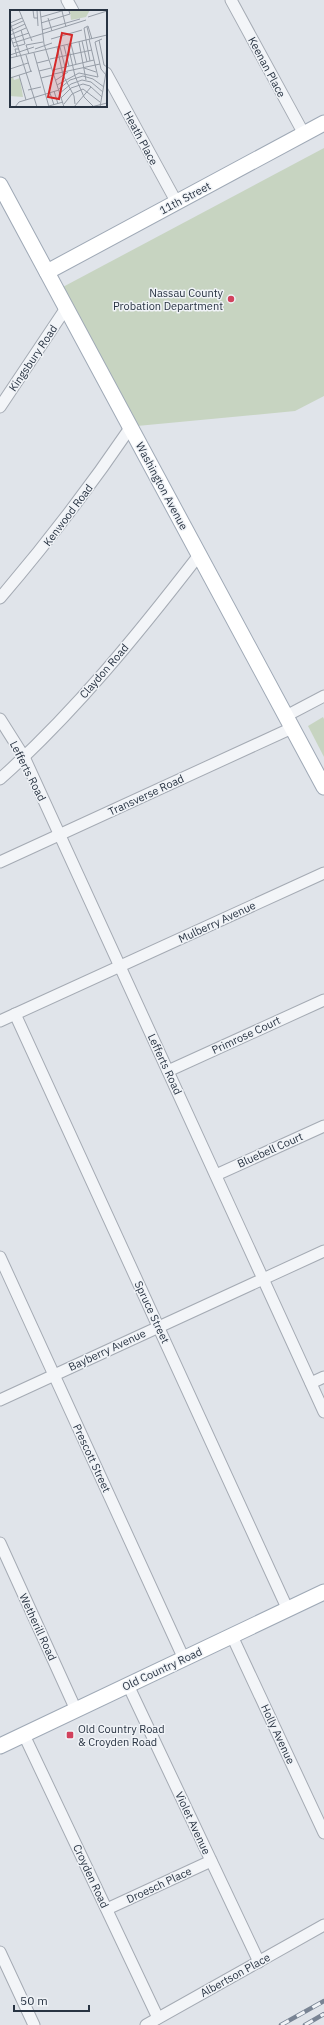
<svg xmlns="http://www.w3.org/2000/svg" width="324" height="2025" viewBox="0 0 324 2025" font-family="'IBM Plex Sans',sans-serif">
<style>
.green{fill:#c7d4c1}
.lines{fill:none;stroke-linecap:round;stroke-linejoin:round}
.minor-casing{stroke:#a5abb4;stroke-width:13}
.major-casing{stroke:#9fa9b6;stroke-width:17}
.minor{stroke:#f3f5f8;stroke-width:11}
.major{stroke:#fff;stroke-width:15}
.rail-casing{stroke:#798494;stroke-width:4.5}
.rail{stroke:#f0f3f7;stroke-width:3;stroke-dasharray:9;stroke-linecap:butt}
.poi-dot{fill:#d2425d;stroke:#f0f3f7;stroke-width:1.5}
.labels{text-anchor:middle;stroke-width:3;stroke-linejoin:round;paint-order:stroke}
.street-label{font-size:11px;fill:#283342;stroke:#f0f3f7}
.poi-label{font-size:11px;fill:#283342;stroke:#f0f3f7;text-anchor:end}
.inset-road{fill:none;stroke:#969da7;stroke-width:1}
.view{fill:#d62828;fill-opacity:0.15;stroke:#d62828;stroke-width:2}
.inset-edge{fill:none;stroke:#283342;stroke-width:2}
</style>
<rect width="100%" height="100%" fill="#e0e4ea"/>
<g class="green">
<polygon points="324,148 324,396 295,411 137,426 61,288"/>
<polygon points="323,717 324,719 324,757 308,726"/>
</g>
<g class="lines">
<defs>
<g id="minor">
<polyline points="67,0 73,11"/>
<polyline points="231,0 304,134"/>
<polyline points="106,73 177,203"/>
<polyline points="0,407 66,308"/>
<path d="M0 598C47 543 90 487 130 428"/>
<polyline points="286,716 324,696"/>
<polyline points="0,719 24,757 324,1412"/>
<path d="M0 779C75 712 138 634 199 555"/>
<polyline points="0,862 292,728"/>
<polyline points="15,1014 288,1610"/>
<polyline points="0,1021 324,873"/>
<polyline points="168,1071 324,1000"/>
<polyline points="216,1175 324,1126"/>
<polyline points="0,1257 184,1659"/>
<polyline points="311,1383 324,1377"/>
<polyline points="0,1400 324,1251"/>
<polyline points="0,1543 76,1710"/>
<polyline points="232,1636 324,1833"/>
<polyline points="128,1685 259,1962"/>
<polyline points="24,1735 158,2018"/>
<polyline points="107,1909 211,1861"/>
<polyline points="0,1952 34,2025"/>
<polyline points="146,2025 324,1925"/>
</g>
<g id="major">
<polyline points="0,185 324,787"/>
<polyline points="47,272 324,123"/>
<polyline points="0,1746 324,1592"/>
</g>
</defs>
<use href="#minor" class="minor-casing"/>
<use href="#major" class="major-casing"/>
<use href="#minor" class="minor"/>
<use href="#major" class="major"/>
<defs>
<g id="rail">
<polyline points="281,2025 324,2001"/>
<polyline points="305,2025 324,2014"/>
</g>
</defs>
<use href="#rail" class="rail-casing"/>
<use href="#rail" class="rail"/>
</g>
<g class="poi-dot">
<circle cx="231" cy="299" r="4"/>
<rect x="66" y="1731" width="8" height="8" rx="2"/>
</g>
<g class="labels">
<g class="street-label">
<text transform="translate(267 67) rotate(62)" y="4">Keenan Place</text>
<text transform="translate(141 138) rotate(62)" y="4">Heath Place</text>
<text transform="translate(185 198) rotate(-28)" y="4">11th Street</text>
<text transform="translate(33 358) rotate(-56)" y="4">Kingsbury Road</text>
<text transform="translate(162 486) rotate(62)" y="4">Washington Avenue</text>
<text transform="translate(68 515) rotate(-53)" y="4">Kenwood Road</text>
<text transform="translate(104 671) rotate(-49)" y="4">Claydon Road</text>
<text transform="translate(28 771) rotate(63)" y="4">Lefferts Road</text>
<text transform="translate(146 795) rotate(-25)" y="4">Transverse Road</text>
<text transform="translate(217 922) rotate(-25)" y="4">Mulberry Avenue</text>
<text transform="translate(246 1035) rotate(-25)" y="4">Primrose Court</text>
<text transform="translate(165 1064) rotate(65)" y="4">Lefferts Road</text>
<text transform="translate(270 1150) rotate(-24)" y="4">Bluebell Court</text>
<text transform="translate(152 1312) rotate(65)" y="4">Spruce Street</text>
<text transform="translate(107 1350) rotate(-25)" y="4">Bayberry Avenue</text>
<text transform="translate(92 1458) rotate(65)" y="4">Prescott Street</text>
<text transform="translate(38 1627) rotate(65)" y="4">Wetherill Road</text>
<text transform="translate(162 1669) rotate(-25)" y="4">Old Country Road</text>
<text transform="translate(278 1734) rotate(65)" y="4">Holly Avenue</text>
<text transform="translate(193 1823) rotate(65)" y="4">Violet Avenue</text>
<text transform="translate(91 1876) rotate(65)" y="4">Croyden Road</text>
<text transform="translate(159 1885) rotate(-25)" y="4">Droesch Place</text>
<text transform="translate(235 1975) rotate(-29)" y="4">Albertson Place</text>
</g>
<g class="poi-label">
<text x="223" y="297">Nassau County<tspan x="223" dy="13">Probation Department</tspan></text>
<text x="78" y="1733" text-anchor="start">Old Country Road<tspan x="78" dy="13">&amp; Croyden Road</tspan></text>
</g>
</g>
<g transform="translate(10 10)">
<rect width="97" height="97" fill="#e0e4ea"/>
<path d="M62 0H80L76 7 61 10 60 1ZM3 67 4 70 10 68 13 87 0 86V68Z" fill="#c7d4c1"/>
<path class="inset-road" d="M9 0 22 31M23 0 24 8H28M27 0 28 16M30 0 34 34M52 1 56 17M31 7 55 0M78 7 97 1M38 8 42 21M0 12 27 97M0 13 12 8M31 13 60 4 59 1M2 16 13 11M77 17 80 29M32 20 70 9M0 21 15 14M0 25 4 37 8 35M0 25 16 18M1 29 19 23M41 29 72 20M79 29 88 67M92 29 85 32 91 59 96 65M76 30 74 18 78 16 82 29M76 30 80 51M89 30 94 55 97 57M72 31 77 52M69 32 76 70M3 33 76 10M34 34 54 97M61 34 66 54M58 35 65 66 74 87 83 96M8 36 15 34 11 20M54 36 59 56M47 37 53 65 64 86 65 94M50 37 55 57M25 39 42 33M24 43 39 97M19 44 16 35 33 32M0 45 24 37M16 45 21 62M7 47 5 39H9M0 48 97 25M40 49 82 40M27 53 39 50M74 58 86 62M0 59 18 53M43 60 84 50M29 61 41 58M44 64 90 54M9 65 16 90M0 68 22 61M31 68 43 65M46 70 58 62M47 75 69 63 88 67M49 79 60 70 73 66 83 69 94 77M18 80 31 77M44 81 48 94M40 83 44 95M50 83 61 74 72 70 81 72 93 82M51 88 61 78 73 74 80 76 92 87M54 94 62 84 73 79 90 92M39 96 53 92M5 97 9 92 49 80M64 97 81 77M81 97 97 93M90 97 97 57"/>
<path class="view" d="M52 23 62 25 49 89 38 87Z"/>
<rect width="97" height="97" class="inset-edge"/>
</g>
<path d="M14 2005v6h75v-6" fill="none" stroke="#283342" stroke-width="2"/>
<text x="20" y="2005" font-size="12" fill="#283342" stroke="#f0f3f7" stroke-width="3" paint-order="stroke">50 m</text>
</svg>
